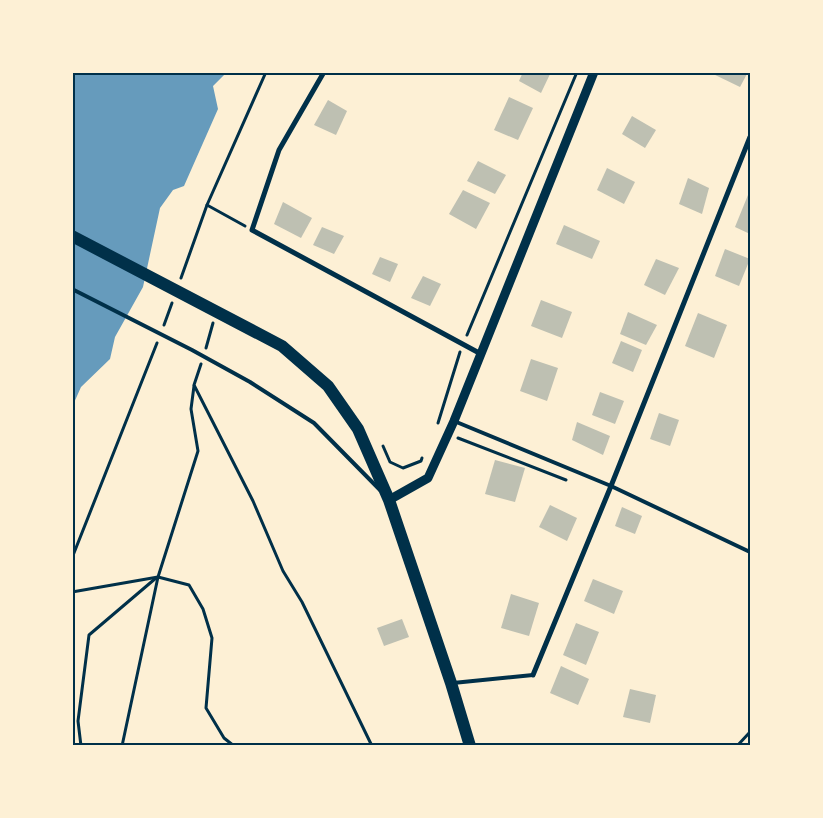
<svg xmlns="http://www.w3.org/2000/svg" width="823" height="818" viewBox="0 0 823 818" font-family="'Golos Text',sans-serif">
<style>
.water{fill:#669bbc}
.building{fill:#bec0b2}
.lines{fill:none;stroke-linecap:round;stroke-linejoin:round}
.path{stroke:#003049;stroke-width:3}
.service{stroke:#003049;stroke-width:4}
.minor{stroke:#003049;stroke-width:5}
.tertiary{stroke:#003049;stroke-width:9}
.primary{stroke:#003049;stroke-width:12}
.neatline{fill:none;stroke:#003049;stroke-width:2}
</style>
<rect width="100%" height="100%" fill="#fdf0d5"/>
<polygon class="water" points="73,73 226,73 213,86 218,109 184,186 173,190 160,208 143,287 115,337 110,359 81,387 73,405"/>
<g class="building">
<polygon points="523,72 551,72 541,93 519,81"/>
<polygon points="709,72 748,72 740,87"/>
<polygon points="509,97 533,108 518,140 494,130"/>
<polygon points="328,100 347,111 336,135 314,125"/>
<polygon points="632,116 656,130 645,148 622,134"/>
<polygon points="478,161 506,175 495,194 467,181"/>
<polygon points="607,168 635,182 624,204 597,190"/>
<polygon points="688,178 709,188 702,214 679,204"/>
<polygon points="463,190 490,203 476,229 449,214"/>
<polygon points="750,190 750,234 735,227"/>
<polygon points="283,202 312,218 301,238 274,224"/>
<polygon points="564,225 600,241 592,259 556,244"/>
<polygon points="322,227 344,236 334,254 313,245"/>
<polygon points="725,249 750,259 739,286 715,276"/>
<polygon points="380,257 398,264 390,282 372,274"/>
<polygon points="656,259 679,268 665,295 644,285"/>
<polygon points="423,276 441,284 430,306 411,298"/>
<polygon points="541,300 572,312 562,338 531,326"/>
<polygon points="628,312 657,325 646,345 620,334"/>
<polygon points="698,313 727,325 714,358 685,346"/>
<polygon points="621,341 642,350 633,372 612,363"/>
<polygon points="531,359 558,368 547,401 520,391"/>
<polygon points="600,392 624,401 615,424 592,415"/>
<polygon points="659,413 679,420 670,446 650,439"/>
<polygon points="577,422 610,436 603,455 572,440"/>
<polygon points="495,460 525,468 515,502 485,494"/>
<polygon points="550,505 577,518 567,541 539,527"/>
<polygon points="622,507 642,516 635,534 615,526"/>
<polygon points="593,579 623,591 614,614 584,601"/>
<polygon points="511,594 539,603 529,636 501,628"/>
<polygon points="402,619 409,637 384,646 377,628"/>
<polygon points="576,623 599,632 586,665 563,655"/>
<polygon points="561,666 589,679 578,705 550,693"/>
<polygon points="630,689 656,695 650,723 623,717"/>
</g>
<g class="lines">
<g class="path">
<polyline points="207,205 245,226"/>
<polyline points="181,278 207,205 266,72"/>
<polyline points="164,325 172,303"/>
<polyline points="467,335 577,72"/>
<polyline points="206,348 213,323"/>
<polyline points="201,364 194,385 253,501 283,571 302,602 372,746"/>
<polyline points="438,423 460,352"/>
<polyline points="458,438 566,480"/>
<polyline points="383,446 390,462 403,468 421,461 422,458"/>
<polyline points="72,558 157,343"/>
<polyline points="72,592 158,577 189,585 203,609 212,638 206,708 224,738 234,746"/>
<polyline points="81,746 78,721 89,635 156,578"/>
<polyline points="122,746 158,577 198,451 191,409 194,386"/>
<polyline points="737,746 750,732"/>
</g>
<g class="service">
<polyline points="72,289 192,350 250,382 314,423 380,490"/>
<polyline points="454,421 611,486 750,552"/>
<polyline points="453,683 533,675"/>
</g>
<g class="minor">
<polyline points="324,72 279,150 252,230 481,354"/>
<polyline points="533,675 611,486 750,137"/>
</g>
<polyline class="tertiary" points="389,500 428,478 454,421 594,72"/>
<polyline class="primary" points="72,236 282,346 328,386 358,429 389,500 451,683 470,746"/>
</g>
<rect width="823" height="818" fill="none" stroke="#fdf0d5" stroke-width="148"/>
<rect x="74" y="74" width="675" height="670" class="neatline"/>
</svg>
